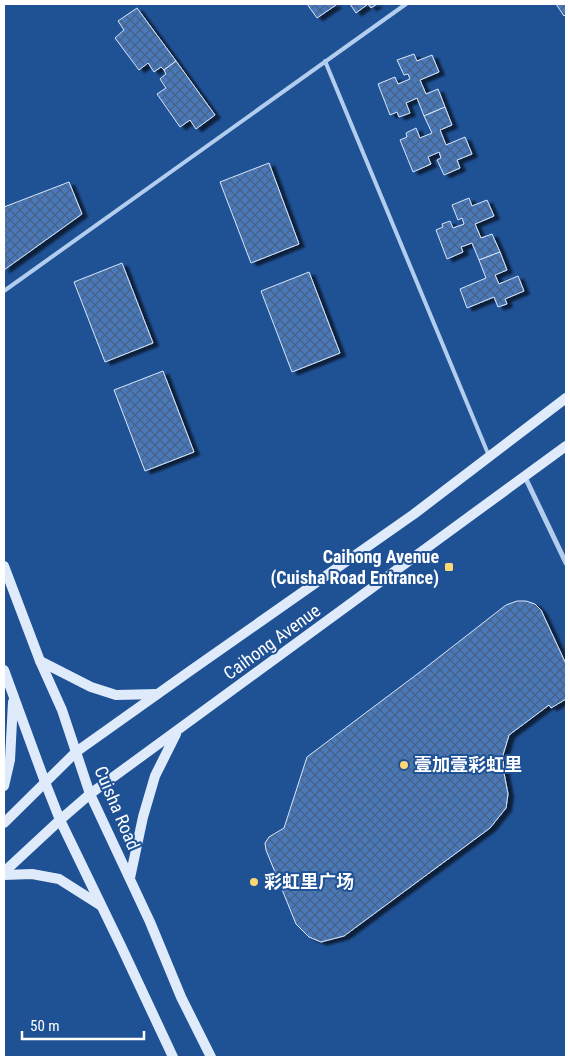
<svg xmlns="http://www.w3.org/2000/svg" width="570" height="1061" viewBox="0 0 570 1061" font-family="'Roboto Condensed','Noto Sans SC',sans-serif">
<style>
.building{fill:url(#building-cross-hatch);stroke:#d9e7fa;filter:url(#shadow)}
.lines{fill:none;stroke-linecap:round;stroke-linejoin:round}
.lane{stroke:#b3cdee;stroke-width:4}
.street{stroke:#b3cdee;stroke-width:5}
.secondary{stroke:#dfebfb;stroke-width:10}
.poi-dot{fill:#fcd773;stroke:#1f5195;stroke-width:2}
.labels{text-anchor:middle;stroke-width:4;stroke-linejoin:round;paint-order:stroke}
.poi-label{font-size:18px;font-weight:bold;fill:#fff;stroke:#1f5195;text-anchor:start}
.street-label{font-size:18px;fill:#fff;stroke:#1f5195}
</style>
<defs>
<pattern id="building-cross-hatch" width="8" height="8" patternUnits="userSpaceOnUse" patternTransform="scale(1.25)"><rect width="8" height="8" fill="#4879bb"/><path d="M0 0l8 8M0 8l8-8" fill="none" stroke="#4a6284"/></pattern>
<filter id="shadow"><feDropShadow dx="5.5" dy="3" stdDeviation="1" flood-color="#0009"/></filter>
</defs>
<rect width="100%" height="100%" fill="#1f5195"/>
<g class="building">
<polygon points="307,4 335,4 336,5 317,18"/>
<polygon points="350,4 377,4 371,8 368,4 356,13"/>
<polygon points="556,4 566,4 566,14 564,16"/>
<polygon points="137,8 176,61 164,70 161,67 154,72 148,63 139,70 115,38 124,30 118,21"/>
<polygon points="414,54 417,61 432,55 439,72 420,80 426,94 438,89 445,107 424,116 417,98 406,103 410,113 399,117 397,112 390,115 378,84 395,77 398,84 410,79 408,74 404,75 397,60"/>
<polygon points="176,61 215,115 196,129 190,120 180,127 157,94 166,88 160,79 166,74 164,70"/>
<polygon points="445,107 452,125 440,130 446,145 465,137 472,154 457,160 460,168 444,175 437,160 441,158 439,152 428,157 431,164 413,172 400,140 407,137 406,133 416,128 420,138 432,133 424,116"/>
<polygon points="269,163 299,244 251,263 220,182"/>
<polygon points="69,182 82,214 4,270 4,207"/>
<polygon points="469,198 472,206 487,200 494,216 475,224 481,238 492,234 500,252 479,260 472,243 461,247 463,252 447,259 436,230 443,227 442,224 450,221 453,228 464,224 462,218 458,220 452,205"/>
<polygon points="500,252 507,270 495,275 499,284 518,276 524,291 505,299 507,304 498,307 494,297 467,308 460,289 486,278 479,260"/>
<polygon points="122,263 153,343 105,362 74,282"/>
<polygon points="309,272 340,353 292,372 261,291"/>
<polygon points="163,371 194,452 145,471 114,390"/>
<polygon points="517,601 526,601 535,604 541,610 566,664 566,699 551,708 549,705 509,735 503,755 504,773 508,794 506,808 490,828 344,936 321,942 309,937 296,924 266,850 265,843 269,837 284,828 307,757 420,672 506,605"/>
</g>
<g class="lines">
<g class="lane">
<polyline points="325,61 489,456"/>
<polyline points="4,291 406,4"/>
</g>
<polyline class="street" points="525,477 566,563"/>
<g class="secondary">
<polyline points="4,566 40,661 62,710 90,794 150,922 181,997 211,1057"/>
<polyline points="40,661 91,687 116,695 157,694"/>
<polyline points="4,670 45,782 60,820 121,946 173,1057"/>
<polyline points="4,786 10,760 13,702"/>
<polyline points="4,823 76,752 190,671 414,514 566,398"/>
<polyline points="4,872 60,820 90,794 566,446"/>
<polyline points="4,875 32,874 59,879 100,905"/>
<polyline points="130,878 143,817 155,776 176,734"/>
</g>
</g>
<g class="poi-dot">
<rect x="444" y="562" width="10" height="10" rx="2.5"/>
<circle cx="404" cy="765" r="5"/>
<circle cx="254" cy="882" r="5"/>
</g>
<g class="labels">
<g class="poi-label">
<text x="439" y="563" text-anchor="end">Caihong Avenue<tspan x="439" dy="21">(Cuisha Road Entrance)</tspan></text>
<text x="414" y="771">壹加壹彩虹里</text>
<text x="264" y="888">彩虹里广场</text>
</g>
<g class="street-label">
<text transform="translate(272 642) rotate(-36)" y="6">Caihong Avenue</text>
<text transform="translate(117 808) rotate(67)" y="6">Cuisha Road</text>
</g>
</g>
<rect width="570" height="1061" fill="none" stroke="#ffffff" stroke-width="10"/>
<path d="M22 1031v8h122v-8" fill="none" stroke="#ffffff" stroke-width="2.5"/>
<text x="30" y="1031" font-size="15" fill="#ffffff" stroke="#1f5195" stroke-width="4" paint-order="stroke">50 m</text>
</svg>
